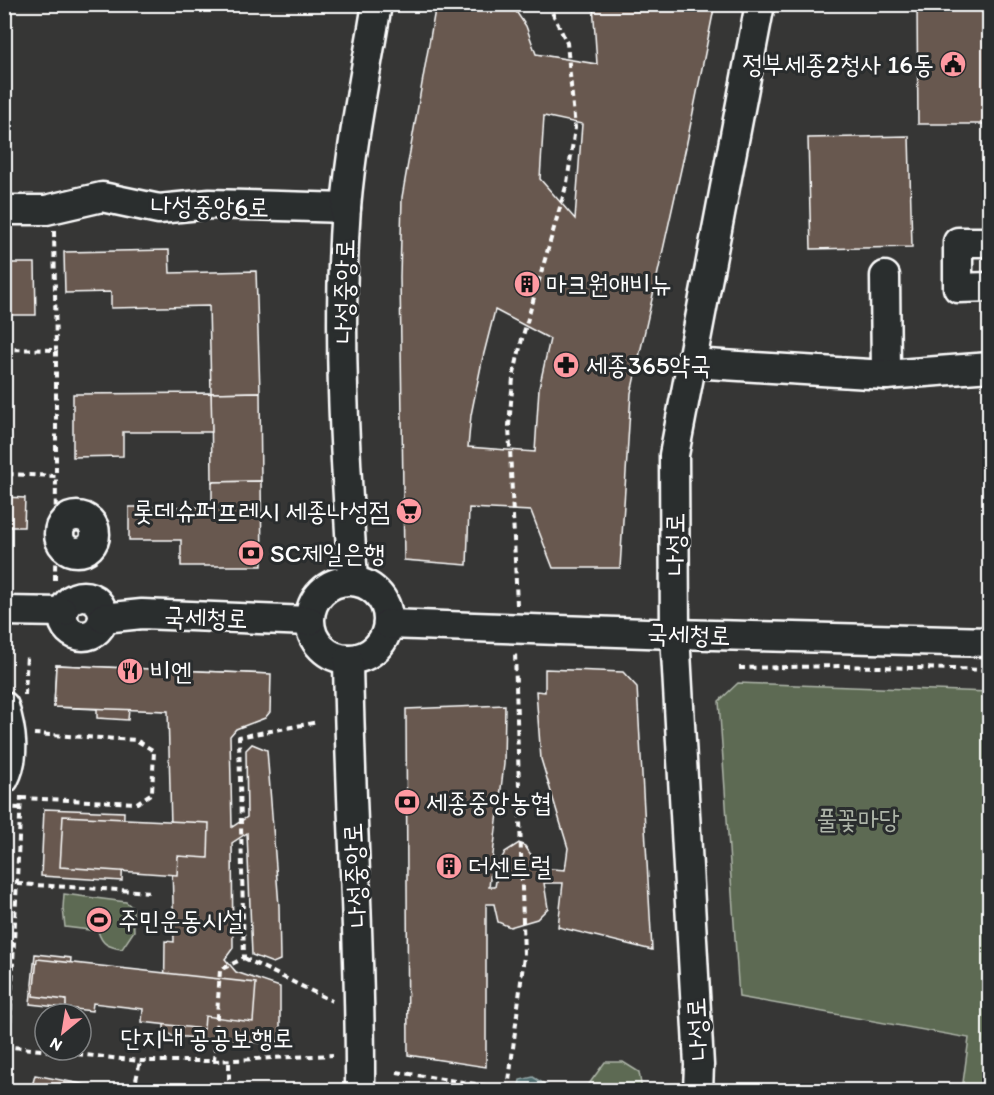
<svg xmlns="http://www.w3.org/2000/svg" width="994" height="1095" viewBox="0 0 994 1095" font-family="Itim,'Poor Story',sans-serif">
<style>
.green{fill:#5d6b53;stroke:#aeb5a9;stroke-width:1.5}
.water{fill:#4d6c6e;stroke:#94a7a8;stroke-width:1.5}
.building{fill:#68594f;stroke:#fff;stroke-width:1.5;fill-rule:evenodd}
.lines{fill:none;stroke-linecap:round;stroke-linejoin:round}
.minor-casing{stroke:#fff;stroke-width:33}
.path{stroke:#fff;stroke-width:4;stroke-dasharray:6 4.5;stroke-linecap:butt}
.minor{stroke:#2a2d2e;stroke-width:28}
.labels{text-anchor:middle;stroke-width:6;stroke-linejoin:round;paint-order:stroke}
.poi-label{font-size:26px;fill:#fff;stroke:#2a2d2e;text-anchor:start}
.street-label{font-size:26px;fill:#fff;stroke:#2a2d2e}
.park-label{font-size:26px;fill:#aeb5a9;stroke:#2a2d2e}
</style>
<rect width="100%" height="100%" fill="#363635"/>
<filter id="ink" filterUnits="userSpaceOnUse"><feTurbulence type="fractalNoise" baseFrequency=".0167" numOctaves="2"/><feDisplacementMap in="SourceGraphic" scale="12" xChannelSelector="R" yChannelSelector="G"/><feConvolveMatrix kernelMatrix="1 2 1 2 8 2 1 2 1" color-interpolation-filters="sRGB"/></filter>
<g filter="url(#ink)">
<g class="green">
<polygon points="738,683 989,692 989,1090 962,1090 969,1038 739,997 719,701"/>
<path d="M64 894 126 902 133 908 134 931 122 949C109 947 102 945 98 931L65 927 63 908Z"/>
<polygon points="605,1062 623,1062 639,1072 642,1090 586,1090 589,1084"/>
</g>
<polygon class="water" points="533,1077 554,1090 518,1090 520,1080"/>
<g class="building">
<path d="M436 4H511L526 26 536 54 597 64 593 4H715L686 147 631 393 620 568H553L531 511 469 508 467 565 404 560 400 277 402 197ZM544 116 582 124 575 219 540 179ZM495 310 550 339 539 388 535 452 468 447 471 415 482 361Z"/>
<polygon points="917,4 990,4 990,124 918,124"/>
<polygon points="909,136 912,247 811,249 808,138"/>
<polygon points="169,250 170,273 256,271 260,392 211,393 209,306 111,308 111,292 65,293 64,252"/>
<polygon points="4,263 35,263 36,315 4,315"/>
<polygon points="260,392 261,481 212,482 211,393"/>
<polygon points="211,393 212,432 123,432 123,456 73,457 73,394"/>
<polygon points="261,481 262,566 181,566 181,540 129,540 129,507 212,507 212,482"/>
<polygon points="4,497 25,498 24,527 4,527"/>
<polygon points="56,665 268,674 267,709 226,708 225,720 192,718 192,712 129,709 128,720 97,718 97,709 54,707"/>
<polygon points="56,665 271,674 270,712 265,718 236,729 230,736 232,827 247,817 246,750 252,744 267,750 279,906 280,960 273,963 252,955 247,833 232,843 233,948 225,959 236,972 280,987 280,1038 276,1044 172,1036 164,1029 165,941 174,942 168,711 54,707"/>
<polygon points="545,669 623,672 637,687 652,950 558,927 563,883 544,883 548,908 537,919 510,927 498,922 494,904 486,904 486,1067 408,1055 406,709 505,705 504,764 489,887 495,887 499,864 505,852 519,843 525,846 540,868 565,870 568,848 541,759 536,691 545,692"/>
<polygon points="44,809 124,812 122,881 41,876"/>
<polygon points="63,816 209,823 208,858 178,856 177,875 60,867"/>
<polygon points="35,954 71,958 66,1008 30,1004"/>
<polygon points="37,959 256,983 253,1022 205,1016 204,1029 142,1022 143,1009 93,1003 92,1011 66,1008 66,1000 33,996"/>
<polygon points="35,1075 112,1090 31,1090"/>
</g>
<g class="lines">
<defs>
<g id="minor">
<polyline points="4,210 46,210 102,197 159,209 210,204 346,208"/>
<polyline points="990,242 958,242 958,288 990,287"/>
<polyline points="885,276 886,375"/>
<polyline points="691,363 886,375 990,367"/>
<circle cx="77" cy="534" r="18"/>
<path d="M353 580C345 456 337 331 346 207 352 139 366 72 377 4"/>
<circle cx="349" cy="620" r="39"/>
<circle cx="83" cy="616" r="20"/>
<polyline points="4,611 63,612"/>
<polyline points="103,618 142,614 309,621"/>
<polyline points="388,624 675,634 990,642"/>
<path d="M348 659C350 803 361 947 360 1090"/>
<path d="M4 706C11 729 16 756 4 779"/>
<polyline points="698,1090 699,1065 675,634 674,455 760,4"/>
</g>
</defs>
<use href="#minor" class="minor-casing"/>
<g class="path">
<polyline points="54,231 56,350"/>
<polyline points="4,349 56,350 56,476 4,474"/>
<polyline points="55,580 56,476"/>
<polyline points="517,605 509,426 513,378 522,339 567,183 575,128 567,43 548,4"/>
<polyline points="739,668 840,666 990,670"/>
<polyline points="25,695 27,654"/>
<polyline points="21,798 137,803 152,793 154,751 136,740 34,734"/>
<polyline points="4,807 20,808"/>
<polyline points="17,884 153,892"/>
<polyline points="4,910 16,911"/>
<polyline points="244,958 332,1001"/>
<polyline points="4,1046 140,1061 214,1061 333,1055"/>
<polyline points="214,1061 220,970 244,958 239,737 318,722"/>
<polyline points="397,1072 508,1089"/>
<polyline points="4,1073 9,1046 21,796"/>
<polyline points="134,1090 140,1061"/>
<polyline points="229,1090 229,1060"/>
<polyline points="508,1090 524,956 515,651"/>
</g>
<use href="#minor" class="minor"/>
</g>
</g>
<defs>
<symbol id="civic-disc" viewBox="-11 -11 22 22"><circle r="9.5" fill="#ff9aa2" stroke="#2a2d2e"/><path d="M-.6-6.5H3V-4.5H.6V-3L4-1V1h2V6H-6V1h2V-1L-.6-3ZM-1.2 2.5V6h2.4V2.5Z" fill="#111"/></symbol>
<symbol id="building-disc" viewBox="-11 -11 22 22"><circle r="9.5" fill="#ff9aa2" stroke="#2a2d2e"/><path d="M-4-6H4V6H1V3H-1V6H-4ZM-2.5-4.3h1.7v1.8h-1.7ZM.8-4.3h1.7v1.8H.8ZM-2.5-1h1.7V.8h-1.7ZM.8-1h1.7V.8H.8Z" fill="#111"/></symbol>
<symbol id="pharmacy-disc" viewBox="-11 -11 22 22"><circle r="9.5" fill="#ff9aa2" stroke="#2a2d2e"/><path d="M-2-6h4v4h4v4h-4v4h-4v-4h-4v-4h4Z" fill="#111"/></symbol>
<symbol id="supermarket-disc" viewBox="-11 -11 22 22"><circle r="9.5" fill="#ff9aa2" stroke="#2a2d2e"/><path d="M-6-5.5h2.5l.6 2H6L4.5 2H-2.5L-4.4-4H-6ZM-1.5 3.2a1.3 1.3 0 1 0 .1 0ZM3 3.2a1.3 1.3 0 1 0 .1 0Z" fill="#111"/></symbol>
<symbol id="bank-disc" viewBox="-11 -11 22 22"><circle r="9.5" fill="#ff9aa2" stroke="#2a2d2e"/><path d="M-6-4H6V4H-6ZM0-2.3a2.3 2.3 0 1 0 0 4.6a2.3 2.3 0 1 0 0-4.6Z" fill="#111"/></symbol>
<symbol id="restaurant-disc" viewBox="-11 -11 22 22"><circle r="9.5" fill="#ff9aa2" stroke="#2a2d2e"/><path d="M-5-6h1v4h1v-4h1v4h1v-4h1v5L-1.5 .5V6h-2V.5L-5-1ZM5-6V6H3V1.5H1.5Q1.5-4 5-6Z" fill="#111"/></symbol>
<symbol id="stadium-disc" viewBox="-11 -11 22 22"><circle r="9.5" fill="#ff9aa2" stroke="#2a2d2e"/><path d="M0-5a6.5 5 0 1 0 0 10a6.5 5 0 1 0 0-10ZM-3.5-1.8h7v3.6h-7Z" fill="#111"/></symbol>
</defs>
<g fill-rule="evenodd">
<use href="#civic-disc" x="938" y="49" width="30" height="30"/>
<use href="#building-disc" x="512" y="269" width="30" height="30"/>
<use href="#pharmacy-disc" x="551" y="350" width="30" height="30"/>
<use href="#supermarket-disc" x="394" y="496" width="30" height="30"/>
<use href="#bank-disc" x="236" y="538" width="30" height="30"/>
<use href="#restaurant-disc" x="115" y="656" width="30" height="30"/>
<use href="#bank-disc" x="392" y="787" width="30" height="30"/>
<use href="#building-disc" x="434" y="851" width="30" height="30"/>
<use href="#stadium-disc" x="84" y="905" width="30" height="30"/>
</g>
<g class="labels">
<g class="poi-label">
<text x="934" y="73" text-anchor="end">정부세종2청사 16동</text>
<text x="546" y="293">마크원애비뉴</text>
<text x="586" y="374">세종365약국</text>
<text x="390" y="520" text-anchor="end">롯데슈퍼프레시 세종나성점</text>
<text x="270" y="562">SC제일은행</text>
<text x="150" y="680">비엔</text>
<text x="426" y="811">세종중앙농협</text>
<text x="468" y="875">더센트럴</text>
<text x="118" y="929">주민운동시설</text>
</g>
<g class="street-label">
<text transform="translate(210 206) rotate(1)" y="9">나성중앙6로</text>
<text transform="translate(344 291) rotate(-89)" y="9">나성중앙로</text>
<text transform="translate(675 544) rotate(-90)" y="9">나성로</text>
<text transform="translate(206 617) rotate(2)" y="9">국세청로</text>
<text transform="translate(689 634) rotate(2)" y="9">국세청로</text>
<text transform="translate(355 875) rotate(-93)" y="9">나성중앙로</text>
<text transform="translate(697 1029) rotate(-93)" y="9">나성로</text>
<text x="207" y="1047">단지내 공공보행로</text>
</g>
<g class="park-label">
<text x="858" y="828">풀꽃마당</text>
</g>
</g>
<rect width="994" height="1095" fill="none" stroke="#2a2d2e" stroke-width="24"/>
<rect x="12" y="12" width="970" height="1071" fill="none" stroke="#fff" stroke-width="2" filter="url(#ink)"/>
<g transform="translate(63 1032) rotate(210)"><circle r="28" fill="#2a2d2e" stroke="#7f8182" stroke-width="1.5"/>
<path d="M0-4.5L10 22L0 15L-10 22Z" fill="#ff9aa2"/>
<text y="-9" font-size="16" font-weight="bold" text-anchor="middle" fill="#ffffff">N</text>
</g>
</svg>
